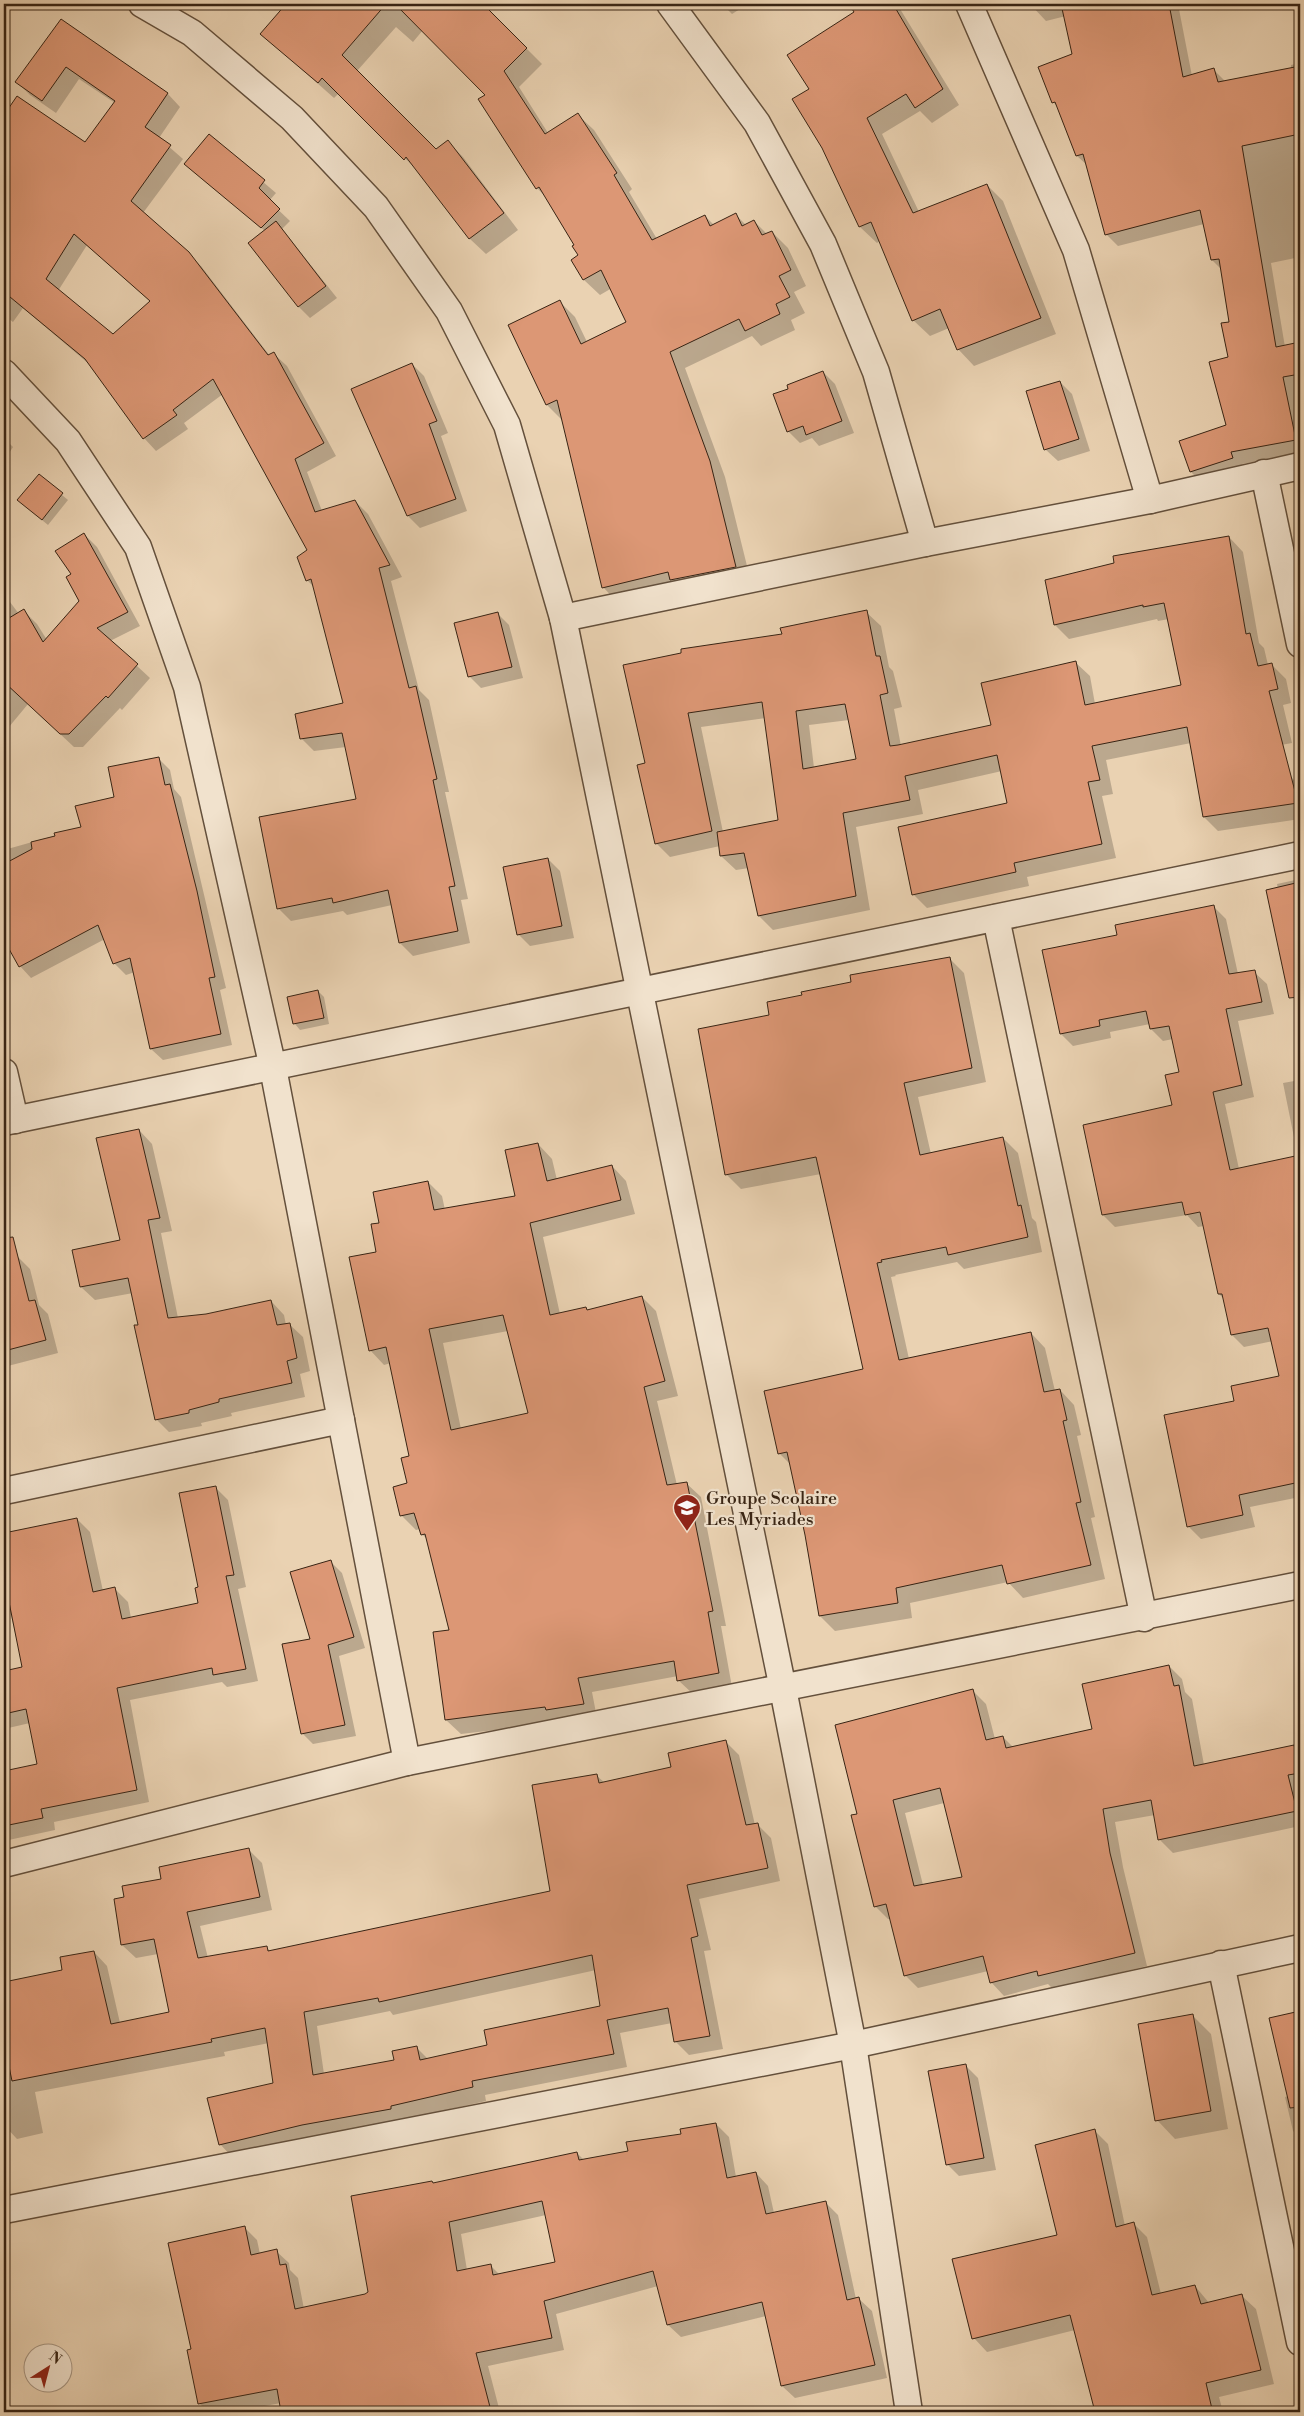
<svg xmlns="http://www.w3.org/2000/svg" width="1304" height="2416" viewBox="0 0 1304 2416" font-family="'Libre Bodoni',serif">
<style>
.shadow{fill:#0003;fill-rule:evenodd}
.building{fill:#dc9775;stroke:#382414;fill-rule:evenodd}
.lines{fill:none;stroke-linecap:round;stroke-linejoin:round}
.minor-casing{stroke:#64503c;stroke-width:29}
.minor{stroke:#f1e2cd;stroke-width:26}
.labels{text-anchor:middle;stroke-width:4.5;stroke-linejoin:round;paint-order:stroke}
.poi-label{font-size:18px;fill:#382414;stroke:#f1e2cd;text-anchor:start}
</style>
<rect width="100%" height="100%" fill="#ead2b2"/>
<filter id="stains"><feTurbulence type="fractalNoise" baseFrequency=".004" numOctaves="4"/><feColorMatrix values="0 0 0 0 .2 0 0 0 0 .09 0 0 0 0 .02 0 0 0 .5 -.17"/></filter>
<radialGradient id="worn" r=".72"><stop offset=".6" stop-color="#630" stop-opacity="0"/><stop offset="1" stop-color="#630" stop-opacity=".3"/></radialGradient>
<g class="shadow">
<polygon points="287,4 482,4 542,64 519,87 548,133 578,115 594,130 632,189 629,192 657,239 705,216 714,225 736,215 746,225 754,221 767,234 772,232 788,248 806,286 794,292 805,313 791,320 795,330 761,346 752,336 685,368 725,477 751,582 618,603 603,587 563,421 547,405 559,301 575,317 587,342 628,323 612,288 600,295 584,280 573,260 580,255 575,245 549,200 537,188 487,95 423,30 413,42 396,27 357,71 436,150 448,142 463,157 518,230 486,254 470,239 421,174 339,93 334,98 262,34"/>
<polygon points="722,4 748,4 732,14"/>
<polygon points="850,4 897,4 959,105 932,123 920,111 882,134 919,212 987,185 1003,201 1056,334 974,366 958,349 949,328 930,336 913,320 880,241 877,243 860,227 823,148 811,90 856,13"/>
<polygon points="1030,4 1067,4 1074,14 1046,21"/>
<polygon points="1129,4 1178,4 1192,76 1214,70 1226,82 1291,69 1291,65 1300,63 1300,257 1271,263 1285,347 1300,344 1300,388 1294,389 1300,418 1300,453 1242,464 1244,470 1203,484 1191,472 1228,426 1230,323 1222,270 1212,260 1204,224 1118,246 1106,234 1088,166 1077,156 1059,108 1053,102 1073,54 1132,19"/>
<path d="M61 20 168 94 180 107 159 138 183 159 143 213 201 266 270 356 274 354 287 366 336 456 307 472 322 511 355 501 368 514 402 577 391 581 419 690 429 700 449 792H445L468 899 461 900 470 943 413 956 400 943 392 905 347 915 343 911 291 921 278 908 357 800 346 747 314 751 301 738 345 704 314 587 307 580 309 550 223 394 184 423 188 429 156 451 144 438 89 364 23 308 13 322 4 315V117L18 98 86 144 115 103 79 79 56 113 30 95 17 82ZM87 245 151 302 113 336 58 291Z"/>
<polygon points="209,136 276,193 269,201 290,221 282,229 337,298 310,318 298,306 265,231 186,164"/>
<polygon points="412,364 424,376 448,433 441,436 467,511 420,528 408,516"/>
<polygon points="823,372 835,384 854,433 819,446 812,438 800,443 788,431 790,389"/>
<polygon points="1060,382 1072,394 1090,451 1058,461 1045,449"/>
<polygon points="4,438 13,447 4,461"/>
<polygon points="39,476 68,500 48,525 25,506"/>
<polygon points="84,534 97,547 140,626 110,641 150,678 122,710 120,708 83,747 74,747 28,704 4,733 4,594 19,614 24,611 37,624 47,640 80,601 72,575"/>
<path d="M1229 537 1243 552 1259 643 1264 648 1268 665H1272L1286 679 1291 703 1283 705 1292 743 1270 747 1290 776 1300 786V819L1218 831 1204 817 1191 743 1106 760 1113 794 1102 796 1116 858 1027 877 1029 886 927 908 913 894 1009 804 1002 771 918 790 923 814 856 827 870 910 773 930 759 916 749 868 736 870 721 856 720 846 670 857 656 843 646 764 625 666 783 635 866 612 881 626 889 667 893 671 902 707 894 709 901 746 993 726 1075 662 1090 676 1095 704 1183 686 1169 619 1158 621 1157 619 1069 639 1055 625ZM766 718 779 821 723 832 701 727ZM849 720 857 760 814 768 809 725Z"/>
<polygon points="497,613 509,625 523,678 481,688 469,676"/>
<polygon points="159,759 170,770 174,789 181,797 226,988 220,990 232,1045 163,1060 151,1049 135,972 126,975 114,963 105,939 31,978 20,966 4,937 4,850 82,828"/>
<polygon points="548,859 560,871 574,938 530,946 518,934"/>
<polygon points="1300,879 1300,987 1294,988 1277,884"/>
<polygon points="1214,907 1226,919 1238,974 1254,972 1267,984 1274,1014 1238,1021 1254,1097 1225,1104 1239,1169 1298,1157 1283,1083 1300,1080 1300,1497 1250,1507 1255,1527 1201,1539 1188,1526 1235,1402 1280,1377 1273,1341 1244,1347 1232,1335 1224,1299 1219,1294 1204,1226 1198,1227 1187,1215 1115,1227 1103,1215 1173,1106 1180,1073 1173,1039 1163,1041 1151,1029 1150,1024 1110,1032 1111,1038 1073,1046 1061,1034 1119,936"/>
<polygon points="949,958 964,973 986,1082 918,1097 931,1154 1003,1138 1018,1153 1032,1218 1036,1222 1042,1252 964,1269 957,1262 895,1275 896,1276 891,1277 909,1359 1031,1333 1045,1348 1055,1391 1060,1390 1074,1405 1081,1435 1077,1436 1095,1517 1091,1518 1105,1579 1023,1598 1008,1582 910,1603 912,1618 835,1631 820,1616 806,1534 791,1465 779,1453 865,1370 821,1174 741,1189 726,1174 771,1016 803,996"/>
<polygon points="318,991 324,997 329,1024 300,1030 295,1024 289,998"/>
<polygon points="139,1130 152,1144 172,1231 161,1233 178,1318 206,1315 271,1301 284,1315 286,1325 289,1324 303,1337 310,1371 300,1374 305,1397 231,1413 232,1416 201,1423 202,1426 169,1432 156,1419 133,1293 95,1300 81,1287 73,1251 121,1241"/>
<path d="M538 1144 552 1159 557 1180 612 1166 626 1181 635 1214 543 1237 560 1314 586 1308 588 1311 642 1297 656 1311 678 1396 657 1401 677 1485 686 1483 701 1497 726 1626H721L732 1687 693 1694 678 1680V1676L592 1692 597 1718 461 1734 446 1720 435 1633 451 1631 428 1540 422 1534 420 1529 416 1530 401 1515 408 1484 410 1457 391 1363 384 1365 370 1350 380 1224 428 1182 442 1196 445 1210 517 1197ZM508 1331 530 1414 461 1429 443 1343Z"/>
<polygon points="17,1256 30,1269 39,1305 48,1314 58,1353 4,1367 4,1259"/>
<polygon points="215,1487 228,1500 246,1587 238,1589 258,1681 227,1687 222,1682 130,1700 149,1802 54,1822 55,1830 4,1841 4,1773 39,1765 30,1723 4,1729 4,1672 23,1668 10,1611 4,1613 4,1534 77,1519 90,1532 103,1591 115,1589 128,1602 131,1618 200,1604 200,1588"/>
<polygon points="331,1562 342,1573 365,1648 339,1656 356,1736 313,1744 302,1733 312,1640"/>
<path d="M1169 1666 1182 1679 1185 1692 1192 1699 1204 1765 1300 1746V1826L1173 1853 1159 1839 1155 1815 1115 1822 1123 1867 1147 1966 1053 1989 1048 1984 1004 1996 991 1982 988 1971 918 1988 905 1975 891 1919H888L875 1906 859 1815 973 1691 986 1704 995 1739 1003 1737 1013 1747 1094 1730ZM944 1803 963 1878 923 1885 905 1813Z"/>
<path d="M726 1742 739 1755 755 1825 757 1824 771 1838 780 1881 699 1899 711 1950 704 1951 723 2049 689 2055 675 2041 672 2023 620 2033 627 2067 485 2095 486 2101 233 2158 220 2144 274 2084 269 2043 224 2052 225 2056 35 2092 43 2133 17 2139 4 2125V1983L64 1971 94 1952 107 1966 120 2023 170 2013 158 1954 136 1958 122 1945 115 1900 126 1898 163 1880 249 1850 262 1863 272 1910 200 1926 208 1958 266 1947 271 1952 551 1892 596 1775 605 1783 673 1768ZM596 1970 601 2007 489 2046 428 2059 416 2047 395 2061 324 2074 317 2026 390 2011 393 2015Z"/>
<polygon points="1300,2012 1300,2138 1293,2131 1285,2097 1288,2096 1271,2019"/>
<polygon points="1193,2016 1211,2034 1228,2129 1175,2139 1157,2120"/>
<polygon points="966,2066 978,2078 996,2170 959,2176 947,2164"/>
<path d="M716 2124 729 2137 736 2177 756 2173 768 2186 774 2213 825 2202 838 2215 856 2299H859L872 2311 887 2378 795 2398 782 2386 766 2316 681 2337 668 2325 658 2286 556 2314 564 2350 488 2366 500 2412H282L281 2403 232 2412H208L199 2403 192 2350 245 2228 257 2240 260 2254 276 2251 289 2263 290 2270 298 2278 304 2309 370 2293 434 2184 577 2153 584 2160 629 2152ZM546 2215 557 2263 500 2275 490 2265 467 2270 461 2234Z"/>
<polygon points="1094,2130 1108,2144 1125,2226 1134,2224 1147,2237 1161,2294 1195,2286 1210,2304 1242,2296 1256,2309 1274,2384 1219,2397 1223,2412 1096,2412 1075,2330 987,2352 974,2338 1059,2236"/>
</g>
<g class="building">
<polygon points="286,4 386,4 342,55 436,149 448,140 504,213 469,239 406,157 404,160 322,78 318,83 260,34"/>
<polygon points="395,4 483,4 527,48 504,71 545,134 578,113 617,173 614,175 652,240 705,215 710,226 736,213 742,226 754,220 762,235 772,231 791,270 779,276 790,297 776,304 780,314 745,331 739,319 670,352 710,461 736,567 670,580 668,572 602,588 557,400 546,405 508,325 560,300 581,344 626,322 601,270 583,280 571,260 578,255 572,246 574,245 539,187 536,189 478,99 485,95"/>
<polygon points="849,4 893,4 943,89 915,108 906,94 867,118 913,213 987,184 1041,318 957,350 940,309 912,321 871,222 859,227 822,148 792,99 809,89 787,55 854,12"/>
<polygon points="1061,4 1169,4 1183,77 1214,68 1218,82 1300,66 1300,134 1242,146 1276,347 1300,342 1300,374 1283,377 1296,440 1231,452 1233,458 1190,472 1179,441 1226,425 1209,362 1228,357 1221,323 1229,322 1219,259 1211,260 1200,210 1105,235 1083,154 1076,156 1055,102 1052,103 1038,67 1072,54"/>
<path d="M61 19 168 93 145 127 171 145 131 201 189 252 268 355 274 352 324 443 295 459 315 512 355 500 390 565 379 568 409 688 416 686 437 779 433 780 455 886 449 887 458 931 399 943 388 890 333 903 332 898 277 909 259 817 356 799 342 733 300 739 295 714 343 703 311 579 306 581 297 557 307 550 213 379 173 410 177 415 143 439 85 359 4 292V115L17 96 85 142 115 101 66 67 42 101 15 82ZM74 234 150 301 113 334 46 279Z"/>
<polygon points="209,134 265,180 259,188 280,209 261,228 184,164"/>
<polygon points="276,221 326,286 298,307 248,243"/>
<polygon points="412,363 437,421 429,424 456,499 407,516 351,389"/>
<polygon points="823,371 842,421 806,435 803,426 787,432 773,394 788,389 787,385"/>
<polygon points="1060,381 1079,439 1044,450 1026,391"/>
<polygon points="39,474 63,493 42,520 17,500"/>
<polygon points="84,533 128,612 97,628 138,664 108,698 106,696 69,734 60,734 4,682 4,621 24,609 43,642 79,601 66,577 71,574 55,551"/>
<path d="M1229 536 1246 634 1250 633 1258 666 1272 663 1278 689 1269 691 1298 803 1203 817 1187 727 1092 746 1100 780 1088 782 1102 844 1014 863 1016 872 912 895 898 827 1007 803 997 755 905 776 910 800 843 813 856 896 758 916 744 853 720 856 717 832 778 820 762 702 688 713 712 831 655 844 637 765 645 763 623 665 681 653V649L782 634 780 628 867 610 876 656H880L888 693 880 695 890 746 898 745 991 725 981 683 1076 661 1085 705 1181 685 1164 603 1143 607V605L1054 625 1045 580 1114 563 1113 556ZM845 704 856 759 803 769 796 711Z"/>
<polygon points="498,612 512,667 468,677 454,623"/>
<polygon points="159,757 165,785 170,784 197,891 215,977 209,978 221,1034 150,1049 130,958 113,964 98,925 19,967 4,940 4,864 32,849 31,842 55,836 54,833 81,827 75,806 114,797 108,767"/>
<polygon points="548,858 562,926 517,935 503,867"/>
<polygon points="1300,882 1300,997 1289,998 1266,890"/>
<polygon points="1214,905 1229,974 1255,970 1262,1002 1226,1009 1242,1085 1213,1092 1230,1170 1300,1155 1300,1482 1239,1495 1243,1515 1187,1527 1164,1415 1234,1401 1231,1386 1279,1376 1268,1328 1231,1335 1222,1294 1218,1294 1200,1212 1185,1215 1182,1202 1102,1215 1083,1125 1172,1105 1165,1075 1179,1072 1169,1026 1150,1029 1146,1011 1099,1020 1100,1026 1060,1034 1042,950 1117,935 1115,925"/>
<polygon points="950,957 972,1068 904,1083 920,1155 1003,1137 1018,1206 1021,1205 1028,1237 948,1255 946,1247 881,1260 882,1262 877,1263 899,1360 1031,1332 1044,1392 1060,1389 1067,1420 1063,1421 1081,1502 1076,1503 1091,1565 1007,1584 1002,1565 896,1588 898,1603 819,1616 805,1535 787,1452 778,1454 764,1391 863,1369 816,1157 725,1175 698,1029 769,1015 767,1002 802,995 801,992 851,982 850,975"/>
<polygon points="318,990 324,1018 293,1024 287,997"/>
<polygon points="139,1129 160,1218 148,1220 168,1318 206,1314 271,1300 277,1325 290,1323 297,1358 287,1361 292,1383 219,1399 219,1402 189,1410 189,1413 155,1420 134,1325 138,1325 128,1278 80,1287 72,1250 120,1240 96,1138"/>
<path d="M538 1143 547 1181 612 1165 621 1200 530 1223 550 1315 586 1307 587 1310 642 1296 665 1381 644 1387 667 1485 687 1482 713 1611 708 1612 719 1673 677 1681 674 1661 578 1678 584 1704 546 1710 545 1707 445 1720 433 1632 449 1630 425 1534 421 1535 414 1513 400 1516 393 1487 407 1483 401 1458 409 1456 386 1347 369 1351 349 1257 376 1252 371 1224 379 1223 373 1192 428 1181 434 1210 515 1196 505 1150ZM503 1315 528 1413 451 1430 429 1329Z"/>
<polygon points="13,1237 29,1301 35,1300 46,1340 4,1351 4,1238"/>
<polygon points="216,1486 234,1575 226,1576 246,1669 213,1675 212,1668 117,1688 137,1790 41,1809 43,1818 4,1826 4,1771 37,1764 26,1709 4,1714 4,1671 22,1667 4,1577 4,1533 77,1518 93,1592 115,1587 122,1619 198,1603 195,1588 198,1587 179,1493"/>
<polygon points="331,1560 354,1637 328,1645 345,1725 301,1734 282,1644 310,1639 290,1572"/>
<path d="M1169 1665 1174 1686 1179 1685 1194 1766 1294 1745 1300 1773 1288 1775 1297 1811 1158 1840 1151 1800 1103 1809 1110 1853 1135 1953 1038 1976 1037 1971 990 1983 983 1956 904 1976 886 1904 874 1907 851 1815 857 1814 835 1725 973 1689 986 1740 1003 1736 1006 1748 1092 1729 1082 1684ZM940 1788 962 1877 914 1886 893 1800Z"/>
<path d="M726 1740 746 1825 758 1823 768 1868 687 1885 698 1936 691 1938 710 2036 674 2042 668 2008 607 2020 614 2054 472 2081 473 2087 391 2106V2109L302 2125 219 2145 207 2098 273 2083 265 2028 211 2039 212 2042 12 2081 4 2042V1982L62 1970 60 1957 94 1951 111 2024 169 2012 154 1939 121 1945 114 1899 124 1897 122 1886 161 1879 159 1867 249 1848 260 1897 187 1912 198 1958 267 1946 268 1951 550 1891 532 1785 597 1774 599 1783 671 1767 668 1753ZM592 1955 600 2006 484 2030 487 2045 420 2060 417 2046 392 2051 394 2060 313 2075 304 2012 378 1998 379 2002Z"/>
<polygon points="1300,2011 1300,2107 1290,2108 1269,2018"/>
<polygon points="1193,2014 1211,2111 1155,2121 1138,2024"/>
<polygon points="966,2064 984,2158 946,2165 928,2071"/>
<path d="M716 2123 727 2178 756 2172 766 2214 826 2201 847 2300 859 2297 875 2365 781 2386 762 2302 667 2325 653 2271 544 2301 552 2338 476 2353 490 2407 466 2412H281L277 2389 198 2404 187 2350 191 2349 168 2243 245 2226 251 2255 277 2249 280 2265 286 2264 295 2309 365 2294 368 2292 351 2196 432 2181 433 2183 577 2152 579 2160 628 2151 626 2142 681 2134 680 2129ZM542 2201 555 2262 493 2275 491 2264 457 2271 449 2222Z"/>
<polygon points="1095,2129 1116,2227 1134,2222 1152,2295 1195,2285 1201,2304 1242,2294 1261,2370 1206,2383 1212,2409 1198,2412 1095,2412 1070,2315 972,2339 952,2259 1057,2235 1035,2145"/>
</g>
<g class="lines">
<defs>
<g id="minor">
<polyline points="142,4 192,33 292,118 376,207 449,311 507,425 563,618 783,1689 853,2045 909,2412"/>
<polyline points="670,4 757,123 823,244 876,372 925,543"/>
<polyline points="969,4 1076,250 1150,500"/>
<polyline points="4,373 68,441 138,547 187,687 273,1068 407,1762"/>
<polyline points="1264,473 1300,644"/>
<polyline points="563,618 925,543 1150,500 1300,466"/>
<polyline points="996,918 1144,1618"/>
<polyline points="4,1072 15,1120"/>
<polyline points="4,1122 1300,855"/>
<polyline points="4,1491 341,1420"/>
<polyline points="4,1864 407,1762 1300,1585"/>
<polyline points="1221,1964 1300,2342"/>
<polyline points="4,2210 853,2045 1300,1948"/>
</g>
</defs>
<use href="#minor" class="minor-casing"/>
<use href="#minor" class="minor"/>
</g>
<defs>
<symbol id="school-pin" viewBox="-11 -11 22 30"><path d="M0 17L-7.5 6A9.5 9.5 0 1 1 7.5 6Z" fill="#8f2418" stroke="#f1e2cd"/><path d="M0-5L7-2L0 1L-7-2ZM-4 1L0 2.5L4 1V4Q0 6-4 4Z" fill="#fff"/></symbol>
</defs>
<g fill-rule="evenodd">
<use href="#school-pin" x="671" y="1492" width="32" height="43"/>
</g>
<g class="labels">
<g class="poi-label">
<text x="706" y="1504">Groupe Scolaire<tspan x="706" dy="21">Les Myriades</tspan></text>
</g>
</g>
<rect width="1304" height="2416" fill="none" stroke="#ead2b2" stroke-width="20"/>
<rect x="5" y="5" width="1294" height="2406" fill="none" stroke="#382414" stroke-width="2.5"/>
<rect x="10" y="10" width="1284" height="2396" fill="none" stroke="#382414"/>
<g transform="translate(48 2368) rotate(36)"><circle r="24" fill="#f1e2cd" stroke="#a79683"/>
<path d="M0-4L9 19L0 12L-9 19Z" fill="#8f2418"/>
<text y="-8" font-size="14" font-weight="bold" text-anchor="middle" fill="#382414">N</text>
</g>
<rect width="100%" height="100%" filter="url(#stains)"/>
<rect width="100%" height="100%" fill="url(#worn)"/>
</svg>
